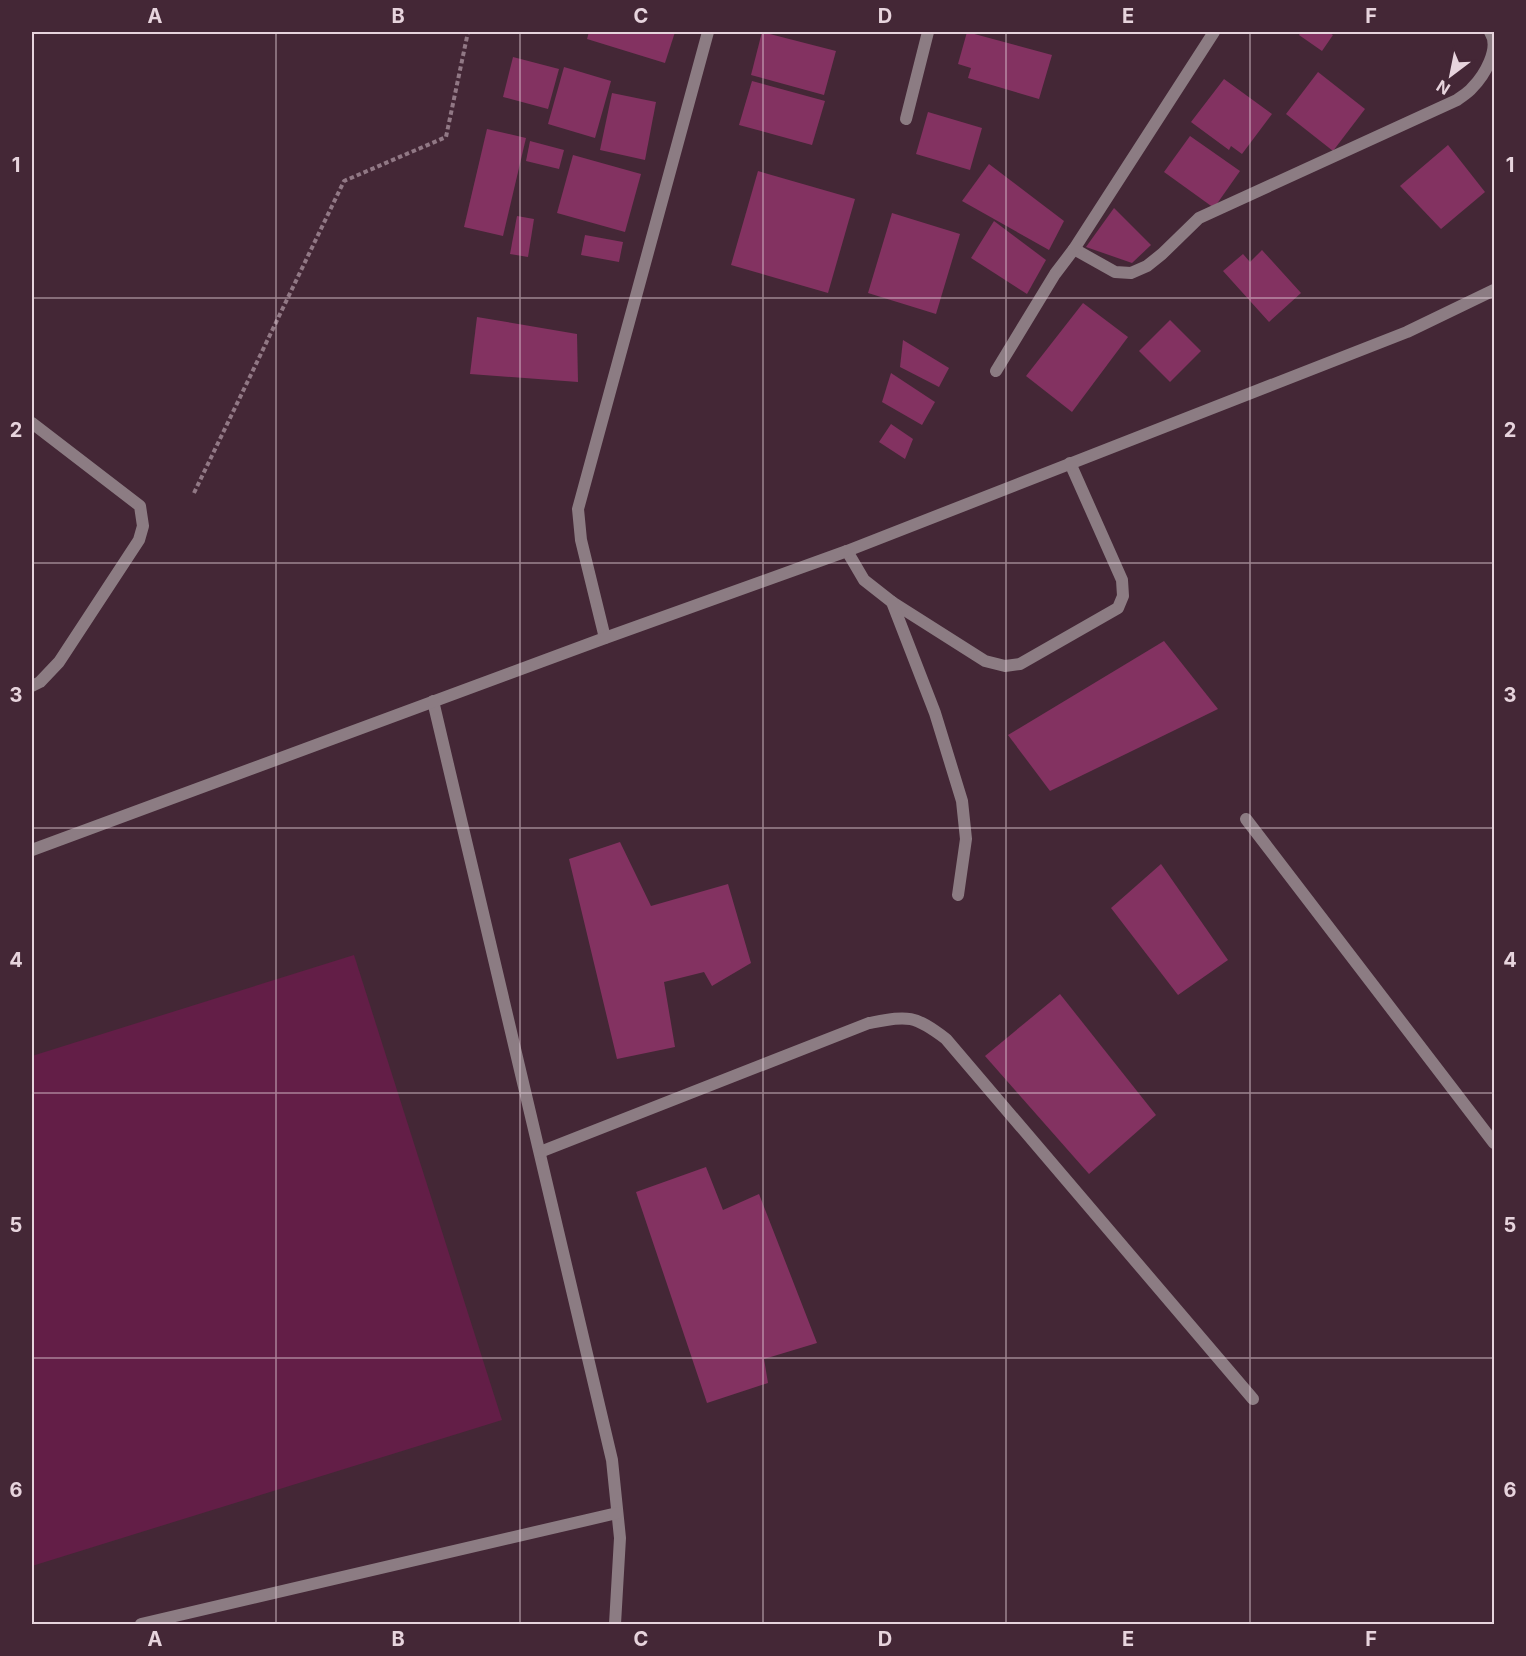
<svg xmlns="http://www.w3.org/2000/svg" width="1526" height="1656" viewBox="0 0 1526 1656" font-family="Inter,sans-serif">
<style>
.green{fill:#631e47}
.building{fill:#833261}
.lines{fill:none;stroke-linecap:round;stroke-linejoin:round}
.path{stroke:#917885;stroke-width:4;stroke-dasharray:4.5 3;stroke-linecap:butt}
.service{stroke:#8c7c83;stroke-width:12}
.minor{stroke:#8c7c83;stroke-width:12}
.tertiary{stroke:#8c7c83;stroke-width:12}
.grid{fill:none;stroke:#e7d4dd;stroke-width:1.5;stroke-opacity:0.55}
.neatline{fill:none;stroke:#e7d4dd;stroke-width:2}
.grid-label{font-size:20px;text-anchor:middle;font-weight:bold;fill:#e7d4dd}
</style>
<rect width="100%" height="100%" fill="#442736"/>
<polygon class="green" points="354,955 502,1420 32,1566 32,1056"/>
<g class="building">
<polygon points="589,32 675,32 665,63 587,39"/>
<polygon points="762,32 836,51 824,95 751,75"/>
<polygon points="967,32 1052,55 1039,99 968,78 971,68 958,64"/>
<polygon points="1301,32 1328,32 1333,35 1322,51 1299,35"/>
<polygon points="513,57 559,69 548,109 503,97"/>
<polygon points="564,67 611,81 595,138 548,124"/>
<polygon points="1318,72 1365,109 1333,151 1286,114"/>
<polygon points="1224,79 1272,114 1242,154 1231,146 1229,150 1191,122"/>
<polygon points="752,81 825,101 812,145 739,125"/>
<polygon points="612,93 656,102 645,160 600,150"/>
<polygon points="928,112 982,128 970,170 916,154"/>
<polygon points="487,129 526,138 503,236 464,227"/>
<polygon points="1190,136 1240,171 1214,208 1164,172"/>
<polygon points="530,141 564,150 559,169 526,161"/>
<polygon points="1448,145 1485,192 1441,229 1400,186"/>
<polygon points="573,155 641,174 625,232 557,213"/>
<polygon points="989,164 1064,221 1049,250 962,201"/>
<polygon points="758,171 855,199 828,293 731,265"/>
<polygon points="1114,208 1151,245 1132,263 1086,247"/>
<polygon points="892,213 960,234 936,314 868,293"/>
<polygon points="517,216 534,219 528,257 510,254"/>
<polygon points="994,221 1046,260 1027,294 971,258"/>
<polygon points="585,235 623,242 619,262 581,255"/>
<polygon points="1262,250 1301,293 1269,322 1223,271 1243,254 1250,262"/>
<polygon points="1083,303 1128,337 1072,412 1026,376"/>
<polygon points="477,317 577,334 578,382 470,374"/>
<polygon points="1170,320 1201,351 1170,382 1139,351"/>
<polygon points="903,340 949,368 939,387 900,367"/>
<polygon points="891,373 935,402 922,425 882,402"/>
<polygon points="891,424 913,439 905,459 879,442"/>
<polygon points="1164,641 1218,709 1050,791 1008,735"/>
<polygon points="620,842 651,906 728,884 751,963 712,986 704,972 664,982 675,1047 617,1059 569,859"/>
<polygon points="1161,864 1228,960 1178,995 1111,908"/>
<polygon points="1060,994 1156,1115 1089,1174 985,1056"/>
<polygon points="706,1167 723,1210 759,1194 817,1343 764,1359 768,1383 707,1403 636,1192"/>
</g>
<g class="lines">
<polyline class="path" points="194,493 344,181 446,137 468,32"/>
<g class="service">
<polyline points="906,119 928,32"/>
<polyline points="32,423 140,506 143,526 139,540 59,662 40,682 32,686"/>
<polyline points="847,551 864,580 892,602 985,661 1005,666 1020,664 1118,608 1123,596 1122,580 1070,463"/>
<polyline points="892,602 935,713 962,801 966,839 958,895"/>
</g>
<g class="minor">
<path d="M1074 249 1115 272 1131 273 1147 266 1162 254 1199 218 1457 100C1462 96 1468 93 1472 88 1484 76 1501 48 1490 32"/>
<polyline points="996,371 1055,274 1074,249 1214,32"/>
<polyline points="605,638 581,540 578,509 708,32"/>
<polyline points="433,701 612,1460 620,1538 615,1624"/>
<polyline points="1246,819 1494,1143"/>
<path d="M540 1152 869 1023C908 1016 913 1014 946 1039L1253 1399"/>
<polyline points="141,1624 617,1513"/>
</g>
<polyline class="tertiary" points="32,850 605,638 847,551 1407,332 1494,290"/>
</g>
<path class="grid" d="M276 32V1624M520 32V1624M763 32V1624M1006 32V1624M1250 32V1624M32 298H1494M32 563H1494M32 828H1494M32 1093H1494M32 1358H1494"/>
<rect width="1526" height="1656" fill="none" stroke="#442736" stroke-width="66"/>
<g transform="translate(1451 75) rotate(212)" stroke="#442736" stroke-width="4.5" paint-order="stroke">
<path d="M0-4.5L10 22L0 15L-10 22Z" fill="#e7d4dd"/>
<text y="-9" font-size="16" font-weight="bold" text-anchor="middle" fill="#e7d4dd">N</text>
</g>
<rect x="33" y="33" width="1460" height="1590" class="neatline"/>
<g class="grid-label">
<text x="155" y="23">A</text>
<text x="398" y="23">B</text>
<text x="641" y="23">C</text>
<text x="885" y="23">D</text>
<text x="1128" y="23">E</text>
<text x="1371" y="23">F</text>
<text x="16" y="172">1</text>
<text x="1510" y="172">1</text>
<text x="16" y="437">2</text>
<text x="1510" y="437">2</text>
<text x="16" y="702">3</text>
<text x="1510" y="702">3</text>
<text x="16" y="967">4</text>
<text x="1510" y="967">4</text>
<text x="16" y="1232">5</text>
<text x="1510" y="1232">5</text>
<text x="16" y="1497">6</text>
<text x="1510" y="1497">6</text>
<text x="155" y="1646">A</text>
<text x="398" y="1646">B</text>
<text x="641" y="1646">C</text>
<text x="885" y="1646">D</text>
<text x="1128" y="1646">E</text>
<text x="1371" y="1646">F</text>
</g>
</svg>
